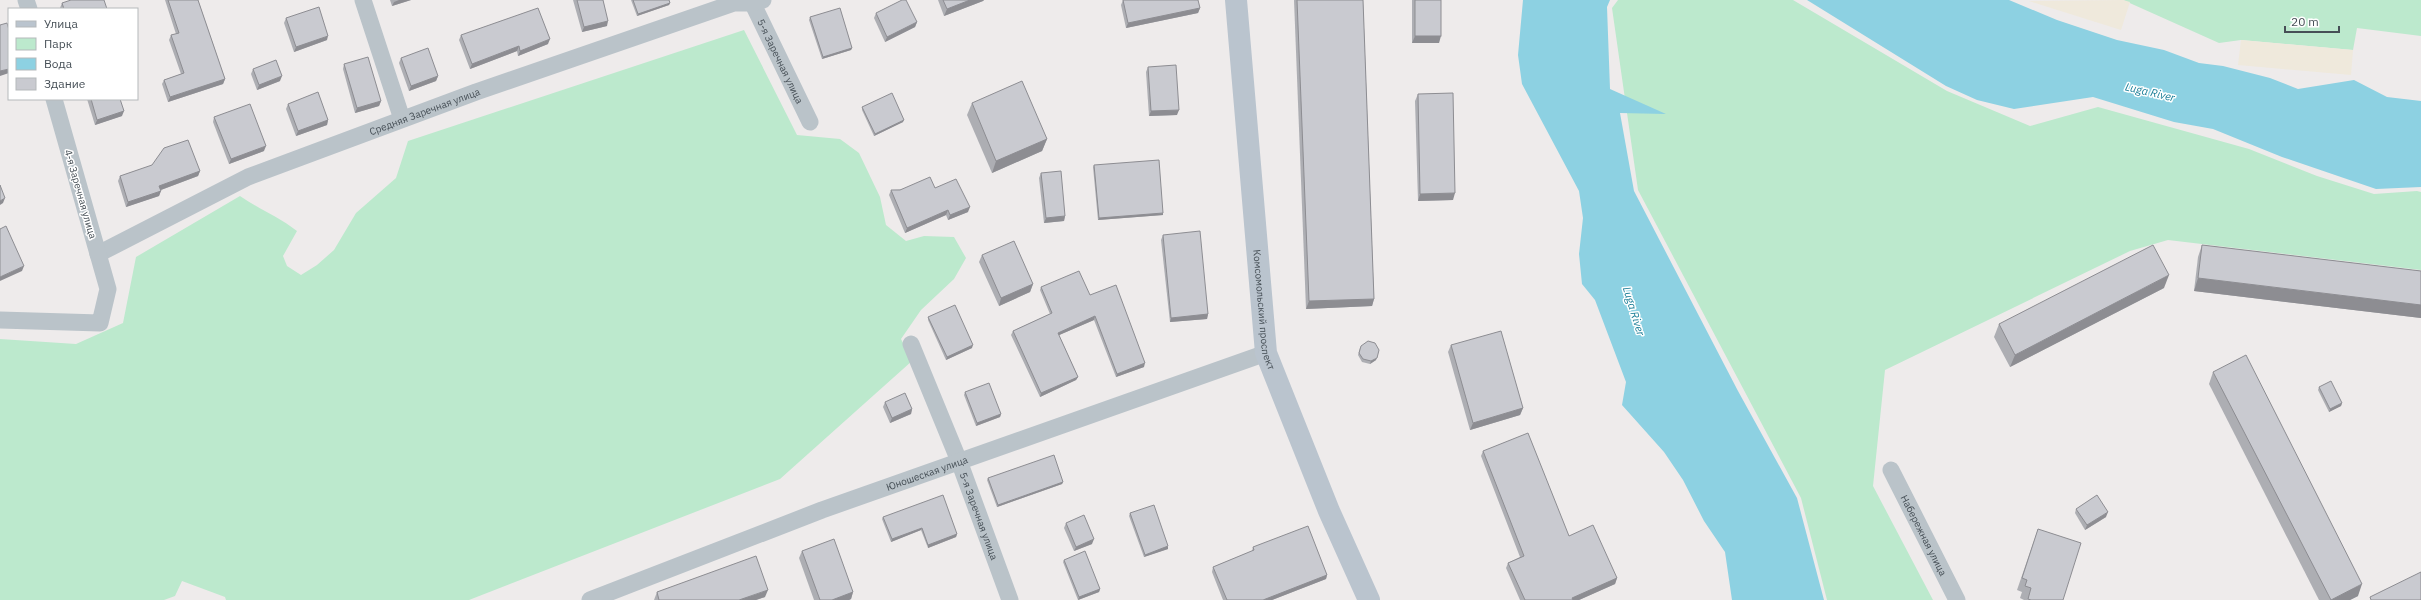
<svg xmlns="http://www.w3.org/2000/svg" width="2421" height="600" viewBox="0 0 2421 600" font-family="'IBM Plex Sans',sans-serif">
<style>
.green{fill:#bce9cd}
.sand{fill:#efe9dc}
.water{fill:#8dd1e2}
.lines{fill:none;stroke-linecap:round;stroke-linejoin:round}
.minor{stroke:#bac3c9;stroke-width:17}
.secondary{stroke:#bac4ce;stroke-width:22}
.wall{fill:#adaeb3}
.shaded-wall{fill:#8d8d92}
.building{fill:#c9cad0;stroke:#8d8d92}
.labels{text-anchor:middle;stroke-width:3;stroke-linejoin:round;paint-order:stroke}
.street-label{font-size:10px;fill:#464f56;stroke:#fff}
.water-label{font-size:11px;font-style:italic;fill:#197d96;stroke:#fff}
</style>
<rect width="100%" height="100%" fill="#eeebeb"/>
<g class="green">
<polygon points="1618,0 1793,0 1947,91 2030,126 2098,107 2249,149 2317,176 2374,194 2417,191 2421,192 2421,270 2168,240 2130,251 1885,370 1873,486 1933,600 1827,600 1801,498 1638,190 1612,8"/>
<polygon points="2123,0 2421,0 2421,36 2357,28 2353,50 2241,40 2219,43"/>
<path d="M744 30 797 135 840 139 859 153 880 197 886 225 906 241 924 236 954 237 966 258 954 279 921 310 901 339 912 361 780 479 469 600H226L225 597 182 581 175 596 164 600H0V339L76 344 123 323 136 257 240 196C259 209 279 217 297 231L283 256 287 266 301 275 317 265 334 250 356 213 396 178 408 141Z"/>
</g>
<g class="sand">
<polygon points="2123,0 2130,2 2121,30 2029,1"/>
<polygon points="2241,40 2353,50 2351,75 2238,65"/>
</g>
<g class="water">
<polygon points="1523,0 1610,0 1607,7 1610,89 1666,114 1620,113 1634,191 1738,391 1797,498 1824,600 1732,600 1725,552 1704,521 1683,480 1664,452 1622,405 1626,382 1595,300 1582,284 1579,254 1583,218 1579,191 1522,84 1518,55"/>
<polygon points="1807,0 2009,0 2057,20 2117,40 2164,50 2199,63 2223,66 2270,78 2298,89 2354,80 2387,97 2421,101 2421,187 2376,189 2282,157 2213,129 2174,122 2093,97 2014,109 1977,100 1946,86"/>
</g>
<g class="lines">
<g class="minor">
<polyline points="26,0 29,9"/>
<polyline points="363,0 402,119"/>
<path id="s1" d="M751 0 810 122"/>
<path id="s2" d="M98 254 248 177 476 92 734 3H752L763 0"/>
<polyline points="0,320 100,323 108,289 54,99"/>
<path id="s3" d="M911 344 959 461 1010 600"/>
<path id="s4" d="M1891 470 1957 600"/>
<path id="s5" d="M590 600 822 510 1266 353"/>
</g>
<path class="secondary" id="s6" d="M1236 0 1266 353 1329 511 1369 600"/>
</g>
<g class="wall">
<polygon points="165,0 198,0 225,79 223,84 168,102 162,84 164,80 181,74 169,40 171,35 176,34"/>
<polygon points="390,0 411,0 392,6"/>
<polygon points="573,0 603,0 607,26 582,32"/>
<polygon points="631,0 669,0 670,3 669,5 637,16"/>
<polygon points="938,0 984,0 983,1 944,16"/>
<polygon points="1123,0 1200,8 1198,13 1126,28 1121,5"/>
<polygon points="1294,0 1363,0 1374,299 1372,306 1306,309"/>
<polygon points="1412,0 1441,0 1439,43 1412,43"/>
<polygon points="62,3 107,9 60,9 60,8"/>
<polygon points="876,13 917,22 915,27 885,42 874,18"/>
<polygon points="810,17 852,48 851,50 822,59 809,20"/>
<polygon points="286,18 327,40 294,52 284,23"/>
<polygon points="461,35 548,44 518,56 517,51 470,69 459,40"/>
<polygon points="401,58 438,76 436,81 409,91 399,63"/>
<polygon points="344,64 381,101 379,106 355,113 343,69"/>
<polygon points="1148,67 1177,115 1149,116 1146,72"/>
<polygon points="253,69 280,81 257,90 251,74"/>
<polygon points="1418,94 1453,200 1418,201 1415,101"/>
<polygon points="87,99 120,99 122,116 95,125"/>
<polygon points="972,103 1047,139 1042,151 992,173 967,115"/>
<polygon points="288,104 328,120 327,125 296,136 286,109"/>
<polygon points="862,107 903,122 874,136 862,110"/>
<polygon points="214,117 264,151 229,164 213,122"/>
<polygon points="1094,165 1163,215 1098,220 1093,167"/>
<polygon points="200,171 198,176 161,190 159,196 126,207 118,181 120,176"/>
<polygon points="1041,173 1065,216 1064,221 1044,223 1039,178"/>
<polygon points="935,188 968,212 948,220 946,215 905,233 889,195 891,190"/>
<polygon points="1163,235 1208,314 1207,319 1170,322 1161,240"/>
<polygon points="2202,245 2421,271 2421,318 2194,291 2198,257"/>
<polygon points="982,255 1033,284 1030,292 999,306 979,262"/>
<polygon points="1041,287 1090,295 1144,367 1116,377 1094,320 1059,335 1078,377 1076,380 1040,397 1011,335 1013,331 1050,314 1040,290"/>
<polygon points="2164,288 2010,367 1994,337 1999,324"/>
<polygon points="928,317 972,348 946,360 928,320"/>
<polygon points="1451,345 1523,408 1520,415 1470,430 1448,352"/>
<polygon points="1360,348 1376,360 1370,364 1362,362 1358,355"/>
<polygon points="2213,372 2358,596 2350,600 2319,600 2209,384"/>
<polygon points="2319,387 2342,403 2341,406 2329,412 2318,390"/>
<polygon points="965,392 1001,414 1000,417 976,426 964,395"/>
<polygon points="885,402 912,409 911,414 890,423 883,407"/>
<polygon points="1483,451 1569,536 1617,578 1615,584 1579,600 1520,600 1506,568 1508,563 1520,557 1481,456"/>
<polygon points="988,478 1063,482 1062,484 997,507 987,480"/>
<polygon points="2076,509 2106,517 2085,530 2075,513"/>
<polygon points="1130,513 1168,549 1144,557 1129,516"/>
<polygon points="883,517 957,534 956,537 928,548 921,530 891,542 882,519"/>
<polygon points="1066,523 1092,544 1074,551 1064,528"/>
<polygon points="2038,529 2063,600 2024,600 2020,598 2022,592 2017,590"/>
<polygon points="1253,547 1327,575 1326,579 1272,600 1223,600 1212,572 1213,567 1252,551"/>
<polygon points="802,551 853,592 851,599 849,600 814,600 799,558"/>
<polygon points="1064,560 1100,589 1099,592 1078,600 1063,562"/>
<polygon points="657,592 765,597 756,600 654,600"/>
</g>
<g class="shaded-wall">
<polygon points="399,0 411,0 392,6 394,2"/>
<polygon points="970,0 984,0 983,1 944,16 947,9"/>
<polygon points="670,3 669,5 637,16 638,14"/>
<polygon points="1200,8 1198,13 1126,28 1128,23"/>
<polygon points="608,21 607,26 582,32 584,27"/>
<polygon points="917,22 915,27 885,42 887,37"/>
<polygon points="328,36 327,40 294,52 296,47"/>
<polygon points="1415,36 1441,36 1439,43 1412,43"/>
<polygon points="550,39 548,44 518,56 520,51"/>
<polygon points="519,46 517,51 470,69 472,64"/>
<polygon points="852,48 851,50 822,59 823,57"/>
<polygon points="9,69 9,73 0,76 0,71"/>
<polygon points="282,76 280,81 257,90 259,85"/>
<polygon points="438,76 436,81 409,91 411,86"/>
<polygon points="225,79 223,84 168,102 170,97"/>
<polygon points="381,101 379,106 355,113 357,108"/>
<polygon points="1179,110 1177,115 1149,116 1151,111"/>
<polygon points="124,111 122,116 95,125 97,120"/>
<polygon points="328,120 327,125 296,136 298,131"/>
<polygon points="904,120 903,122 874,136 875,134"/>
<polygon points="1047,139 1042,151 992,173 996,161"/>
<polygon points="266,146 264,151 229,164 231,159"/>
<polygon points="200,171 198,176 158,191 159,186"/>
<polygon points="161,191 159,196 126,207 128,202"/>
<polygon points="1455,193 1453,200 1418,201 1420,194"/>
<polygon points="5,198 3,203 0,205 0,201"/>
<polygon points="970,207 968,212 948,220 950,215"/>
<polygon points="948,210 946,215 905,233 907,228"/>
<polygon points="1163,213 1163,215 1098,220 1099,218"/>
<polygon points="1065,216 1064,221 1044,223 1046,218"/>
<polygon points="24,266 22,271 0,281 0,277"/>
<polygon points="2169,275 2164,288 2010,367 2015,355"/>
<polygon points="2198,278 2421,305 2421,318 2194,291"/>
<polygon points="1033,284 1030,292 999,306 1001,298"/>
<polygon points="1374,299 1372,306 1306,309 1309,301"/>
<polygon points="1208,314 1207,319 1170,322 1171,318"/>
<polygon points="1095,316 1094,320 1057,336 1058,333"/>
<polygon points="973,345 972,348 946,360 947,357"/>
<polygon points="1377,358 1376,360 1370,364 1371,361"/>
<polygon points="1145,363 1144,367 1116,377 1117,374"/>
<polygon points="1078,377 1076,380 1040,397 1041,393"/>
<polygon points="2342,403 2341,406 2329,412 2330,409"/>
<polygon points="1523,408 1520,415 1470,430 1473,423"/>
<polygon points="912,409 911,414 890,423 892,418"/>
<polygon points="1001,414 1000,417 976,426 977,423"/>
<polygon points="1063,482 1062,484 997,507 998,505"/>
<polygon points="2108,512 2106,517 2085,530 2087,525"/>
<polygon points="922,528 921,530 891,542 892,539"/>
<polygon points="957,534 956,537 928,548 928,545"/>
<polygon points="1094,539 1092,544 1074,551 1076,547"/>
<polygon points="1168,546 1168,549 1144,557 1145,555"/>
<polygon points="1327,575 1326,579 1272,600 1263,600"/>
<polygon points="1617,578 1615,584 1579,600 1571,600 1572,598"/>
<polygon points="2362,584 2358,596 2350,600 2331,600"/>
<polygon points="1100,589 1099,592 1078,600 1079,597"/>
<polygon points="768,590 765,597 756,600 739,600"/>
<polygon points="853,592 851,599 849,600 832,600"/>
</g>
<g class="building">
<polygon points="71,0 104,0 107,9 64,9 62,3"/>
<polygon points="168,0 198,0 225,79 170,97 164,80 184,73 171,35 179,33"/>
<polygon points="577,0 603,0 608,21 584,27"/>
<polygon points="633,0 669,0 670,3 638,14"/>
<polygon points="902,0 906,0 917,22 887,37 876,13"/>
<polygon points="943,0 970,0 947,9"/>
<polygon points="1123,0 1198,0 1200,8 1128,23"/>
<polygon points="1297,0 1363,0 1374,299 1309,301"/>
<rect x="1415" y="0" width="26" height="36"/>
<polygon points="319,7 328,36 296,47 286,18"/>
<polygon points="538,8 550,39 520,51 519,46 472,64 461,35"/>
<polygon points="840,8 852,48 823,57 810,17"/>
<polygon points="7,23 9,30 9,69 0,71 0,25"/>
<polygon points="428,48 438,76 411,86 401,58"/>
<polygon points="368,57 381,101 357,108 344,64"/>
<polygon points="276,60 282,76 259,85 253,69"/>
<polygon points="1176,65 1179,110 1151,111 1148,67"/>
<polygon points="1022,81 1047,139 996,161 972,103"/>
<polygon points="318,92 328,120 298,131 288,104"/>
<polygon points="892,93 904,120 875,134 862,107"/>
<polygon points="1453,93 1455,193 1420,194 1418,94"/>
<polygon points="91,99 120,99 124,111 97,120"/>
<polygon points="250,104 266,146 231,159 214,117"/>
<polygon points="188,140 200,171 159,186 161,191 128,202 120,176 152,165 164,148"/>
<polygon points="1159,160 1163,213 1099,218 1094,165"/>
<polygon points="1061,171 1065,216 1046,218 1041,173"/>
<polygon points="930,177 935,188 956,179 970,207 950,215 948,210 907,228 891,190 900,190"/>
<polygon points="0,185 5,198 0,201"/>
<polygon points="6,226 24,266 0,277 0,229"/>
<polygon points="1200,231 1208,314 1171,318 1163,235"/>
<polygon points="1014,241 1033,284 1001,298 982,255"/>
<polygon points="2153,245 2169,275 2015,355 1999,324"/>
<polygon points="2202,245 2421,271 2421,305 2198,278"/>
<polygon points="1079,271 1090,295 1116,285 1145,363 1117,374 1095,316 1058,333 1078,377 1041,393 1013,331 1052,313 1041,287"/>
<polygon points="955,305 973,345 947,357 928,317"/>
<polygon points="1501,331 1523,408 1473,423 1451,345"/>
<polygon points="1368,341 1375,343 1379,350 1377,358 1371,361 1363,359 1359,353 1361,346"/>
<polygon points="2246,355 2362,584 2331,600 2213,372"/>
<polygon points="2331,381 2342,403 2330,409 2319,387"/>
<polygon points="989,383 1001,414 977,423 965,392"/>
<polygon points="905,393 912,409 892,418 885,402"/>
<polygon points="1528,433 1569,536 1593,525 1617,578 1572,598 1573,600 1525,600 1508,563 1524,556 1483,451"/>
<polygon points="1054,455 1063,482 998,505 988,478"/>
<polygon points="943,495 957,534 928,545 922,528 892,539 883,517"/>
<polygon points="2097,495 2108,512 2087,525 2076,509"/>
<polygon points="1154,505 1168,546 1145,555 1130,513"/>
<polygon points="1084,515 1094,539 1076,547 1066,523"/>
<polygon points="1308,526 1327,575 1263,600 1227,600 1213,567 1254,550 1253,547"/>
<polygon points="2038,529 2081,543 2063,600 2031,600 2028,599 2031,588 2025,586 2027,580 2022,578"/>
<polygon points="834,539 853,592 832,600 820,600 802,551"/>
<polygon points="1085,551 1100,589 1079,597 1064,560"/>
<polygon points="756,556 768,590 739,600 659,600 657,592"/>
<polygon points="2421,572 2421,600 2371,600 2370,597"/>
</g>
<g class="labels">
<g class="street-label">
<text dy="4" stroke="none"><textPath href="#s1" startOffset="68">5-я Заречная улица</textPath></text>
<text dy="4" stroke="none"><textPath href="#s2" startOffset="357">Средняя Заречная улица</textPath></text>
<text transform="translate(81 194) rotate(74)" y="4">4-я Заречная улица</text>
<text dy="4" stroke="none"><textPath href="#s6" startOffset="311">Комсомольский проспект</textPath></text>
<text dy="4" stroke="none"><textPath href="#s5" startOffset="360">Юношеская улица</textPath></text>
<text dy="4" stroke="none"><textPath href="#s3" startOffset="185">5-я Заречная улица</textPath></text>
<text dy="4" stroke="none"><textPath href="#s4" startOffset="73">Набережная улица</textPath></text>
</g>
<g class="water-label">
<text transform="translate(2150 92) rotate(13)" y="4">Luga River</text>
<text transform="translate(1634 311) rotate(73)" y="4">Luga River</text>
</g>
</g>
<rect x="8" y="8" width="130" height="92" fill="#ffffff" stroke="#b5b9bb"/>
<rect x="16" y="21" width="20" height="6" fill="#bac4ce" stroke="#b5b9bb"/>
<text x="44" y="28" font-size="12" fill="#464f56">Улица</text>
<rect x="16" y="38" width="20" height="12" fill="#bce9cd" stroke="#b5b9bb"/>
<text x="44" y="48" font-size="12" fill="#464f56">Парк</text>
<rect x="16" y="58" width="20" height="12" fill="#8dd1e2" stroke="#b5b9bb"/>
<text x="44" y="68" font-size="12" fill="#464f56">Вода</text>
<rect x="16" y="78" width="20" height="12" fill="#c9cad0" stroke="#b5b9bb"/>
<text x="44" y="88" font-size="12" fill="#464f56">Здание</text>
<path d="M2285 26v6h54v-6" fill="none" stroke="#464f56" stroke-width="2"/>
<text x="2291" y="26" font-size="12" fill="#464f56" stroke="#ffffff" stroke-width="3" paint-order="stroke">20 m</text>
</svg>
